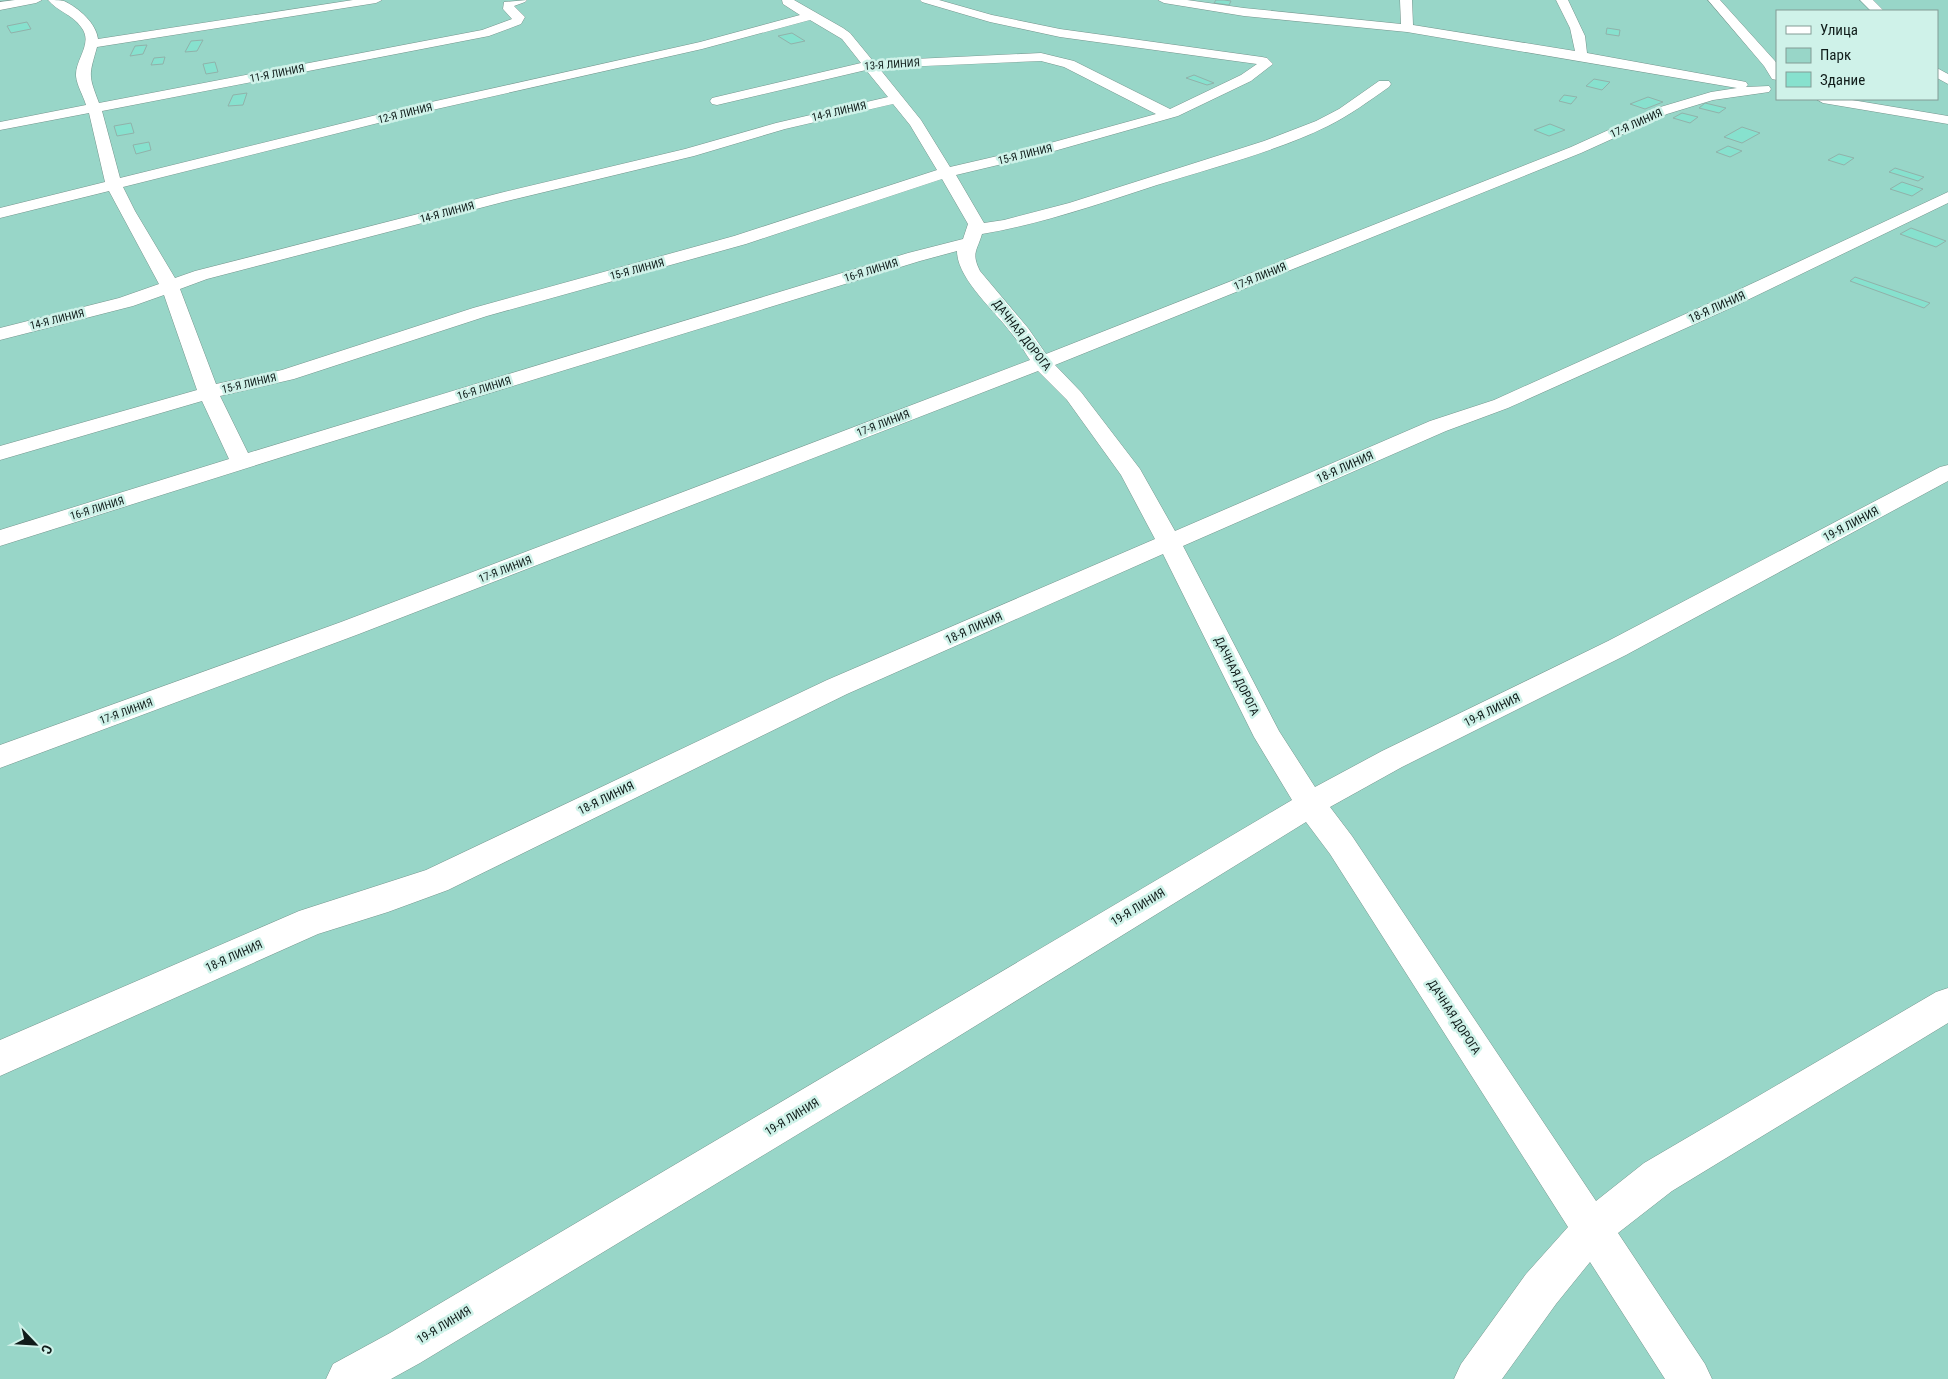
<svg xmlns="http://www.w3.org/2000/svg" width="1948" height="1379" viewBox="0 0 1948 1379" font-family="'Roboto Condensed',sans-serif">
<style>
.green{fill:#98d6c8;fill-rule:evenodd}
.building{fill:#87e1ce;stroke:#91b2aa}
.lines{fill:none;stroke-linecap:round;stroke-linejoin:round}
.minor-casing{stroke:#75958d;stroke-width:1}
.minor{fill:#fff;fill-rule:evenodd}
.labels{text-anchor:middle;stroke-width:5;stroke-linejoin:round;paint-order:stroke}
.far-street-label{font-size:11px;fill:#101c1a;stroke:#cff2e9}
.street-label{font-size:12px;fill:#101c1a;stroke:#cff2e9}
</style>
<rect width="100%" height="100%" fill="#cff2e9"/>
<path class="green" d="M0 0H1948V1379H0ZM1777 11H1937V99H1777Z"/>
<g class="building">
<polygon points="1216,0 1224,0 1231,1 1229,5 1214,3"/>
<polygon points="27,22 31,29 11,33 7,26"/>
<polygon points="1607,28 1620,30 1619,36 1606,34"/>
<polygon points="792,33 805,41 791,44 778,36"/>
<polygon points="203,40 197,51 185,52 191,41"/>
<polygon points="147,45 143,54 130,56 135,46"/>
<polygon points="165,57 163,64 151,65 154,58"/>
<polygon points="215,62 218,72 206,74 203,64"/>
<polygon points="1194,75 1214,83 1207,85 1186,78"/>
<polygon points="1594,79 1610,82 1602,90 1586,86"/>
<polygon points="247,93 243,105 228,106 233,95"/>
<polygon points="1564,95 1577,97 1571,104 1559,101"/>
<polygon points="1648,97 1663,102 1645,109 1630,104"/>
<polygon points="1705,103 1726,108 1719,113 1699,108"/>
<polygon points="1682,113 1698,117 1690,123 1673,118"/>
<polygon points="131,123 134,133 117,136 114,126"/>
<polygon points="1550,124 1565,130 1549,136 1534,130"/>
<polygon points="1742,127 1760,133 1742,143 1724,137"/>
<polygon points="149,142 151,150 136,154 133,145"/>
<polygon points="1728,146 1742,151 1730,157 1716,152"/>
<polygon points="1839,154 1854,158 1844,165 1828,160"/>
<polygon points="1895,168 1924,177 1918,181 1889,172"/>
<polygon points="1902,182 1923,189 1912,196 1890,189"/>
<polygon points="1911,228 1946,241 1936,247 1900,234"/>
<polygon points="1855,277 1930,303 1924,308 1850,281"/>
</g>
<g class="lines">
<defs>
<g id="minor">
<polygon points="15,0 42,0 36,3 0,10 0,2"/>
<path d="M48 0C53 0 60 0 64 1 79 8 96 23 98 39L353 0H382L376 3 97 47C89 76 88 74 99 103L482 30 512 19 503 9 504 2 527 0 525 2 514 6 525 17 521 24 489 36 102 111 120 178 409 107 700 42 800 15 783 4 782 0H794L843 28 850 33 873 61 1041 53 1074 61 1170 109 1241 75 1257 64 1060 37 990 22 922 2 920 0H939L992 15 1060 29 1262 57 1267 58 1273 64 1251 81 1178 116 1040 155 956 175 984 223 1004 220 1069 203 1264 141 1316 121 1339 109 1379 81H1389L1391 84 1389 87C1369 101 1350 115 1328 126 1278 151 1211 168 1157 185 1099 204 1041 224 982 234 977 251 971 253 980 271L1028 328 1046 354 1571 147 1657 108 1711 92 1737 88 1407 32 1244 16 1164 3 1158 0H1187L1244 8 1401 24 1400 0H1412L1413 25 1575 51 1570 28 1556 0H1568L1585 36 1587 53 1741 81 1746 82 1748 85 1746 87 1769 86 1771 89 1769 92 1713 100 1667 114 1581 153 1055 365 1081 392 1140 469 1175 531 1430 421 1494 400 1721 298 1948 192V203L1735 306 1508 408 1446 431 1183 546 1279 731 1315 787 1382 751 1608 641 1940 467 1948 465V481L1626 655 1402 767 1330 807 1352 836 1596 1201 1644 1163 1936 992 1948 988V1023L1672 1191 1618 1233 1705 1364 1712 1379H1665L1590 1262 1556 1304 1502 1379H1454L1461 1364 1526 1274 1568 1227 1330 854 1306 822 899 1073 420 1363 391 1379H326L333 1364 390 1333 1292 800 1254 737 1163 554 847 694 448 890 388 912 318 934 0 1076V1040L299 911 426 870 827 680 1155 539 1121 475 1067 400 1038 371 359 634 0 768V745L341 622 1030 360C1024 351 1019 342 1012 334 996 312 957 279 957 251L920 261 301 451 0 546V530L229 459 202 401 0 460V446L197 390 164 295 133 306 0 340V328L119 298 159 284 109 191 0 218V208L105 182 89 113 0 130V122L86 105C83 95 77 86 76 76 75 59 94 43 81 27 73 15 57 11 48 0ZM810 20 842 39 861 63 712 98 710 101 712 104 717 105 866 70 888 97 776 123 685 149 500 193 195 271 175 278 135 211 123 187 410 115 702 49ZM1041 61 1064 67 1156 114 1032 148 950 167 921 120 879 68ZM893 104 910 125 937 170 734 236 473 308 282 370 216 384 180 289 207 279 503 202 694 156 785 129ZM942 179 968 224 963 239 908 253 248 453 220 396 294 379 487 316 746 244Z"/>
<polygon points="1708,0 1720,0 1775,61 1777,64 1777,80 1772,79 1764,66"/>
<polygon points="1860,0 1873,0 1884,11 1871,11"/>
<polygon points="1937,68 1948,74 1948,84 1937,78"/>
<polygon points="1816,99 1846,99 1948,116 1948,124 1823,103"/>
</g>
</defs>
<use href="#minor" class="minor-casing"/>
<use href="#minor" class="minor"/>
</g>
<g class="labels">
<g class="far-street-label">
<text transform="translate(892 64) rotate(-4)" y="4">13-Я ЛИНИЯ</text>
<text transform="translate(277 73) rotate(-11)" y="4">11-Я ЛИНИЯ</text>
<text transform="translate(839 111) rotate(-13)" y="4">14-Я ЛИНИЯ</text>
<text transform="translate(405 113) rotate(-14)" y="4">12-Я ЛИНИЯ</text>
<text transform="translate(1636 123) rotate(-24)" y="4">17-Я ЛИНИЯ</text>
<text transform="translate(1025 154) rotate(-14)" y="4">15-Я ЛИНИЯ</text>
<text transform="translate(447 212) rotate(-15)" y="4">14-Я ЛИНИЯ</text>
<text transform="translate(637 269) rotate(-15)" y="4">15-Я ЛИНИЯ</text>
<text transform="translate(871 270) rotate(-17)" y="4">16-Я ЛИНИЯ</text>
<text transform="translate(1260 276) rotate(-22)" y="4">17-Я ЛИНИЯ</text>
<text transform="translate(57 319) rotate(-14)" y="4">14-Я ЛИНИЯ</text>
<text transform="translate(249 383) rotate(-13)" y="4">15-Я ЛИНИЯ</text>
<text transform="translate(484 388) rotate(-17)" y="4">16-Я ЛИНИЯ</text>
<text transform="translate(883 423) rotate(-21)" y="4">17-Я ЛИНИЯ</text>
<text transform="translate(97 508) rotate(-17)" y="4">16-Я ЛИНИЯ</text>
<text transform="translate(505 569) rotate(-21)" y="4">17-Я ЛИНИЯ</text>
<text transform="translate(126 711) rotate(-20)" y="4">17-Я ЛИНИЯ</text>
</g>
<g class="street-label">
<text transform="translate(1717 307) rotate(-24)" y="4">18-Я ЛИНИЯ</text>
<text transform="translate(1022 335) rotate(52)" y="4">ДАЧНАЯ ДОРОГА</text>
<text transform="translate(1345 467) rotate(-24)" y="4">18-Я ЛИНИЯ</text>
<text transform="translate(1851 524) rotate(-28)" y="4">19-Я ЛИНИЯ</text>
<text transform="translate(974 628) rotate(-24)" y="4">18-Я ЛИНИЯ</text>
<text transform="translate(1237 676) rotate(64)" y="4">ДАЧНАЯ ДОРОГА</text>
<text transform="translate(1492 710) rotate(-26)" y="4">19-Я ЛИНИЯ</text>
<text transform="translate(606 798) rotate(-26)" y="4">18-Я ЛИНИЯ</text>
<text transform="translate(1138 907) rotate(-31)" y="4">19-Я ЛИНИЯ</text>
<text transform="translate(234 956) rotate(-24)" y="4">18-Я ЛИНИЯ</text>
<text transform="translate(1454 1017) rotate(57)" y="4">ДАЧНАЯ ДОРОГА</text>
<text transform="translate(792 1117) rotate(-31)" y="4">19-Я ЛИНИЯ</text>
<text transform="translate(444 1325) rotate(-31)" y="4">19-Я ЛИНИЯ</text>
</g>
</g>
<rect x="1776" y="10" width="162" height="90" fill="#cff2e9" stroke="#839c96"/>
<rect x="1786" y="26" width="25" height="8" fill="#ffffff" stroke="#839c96"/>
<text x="1820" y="35" font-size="15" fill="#101c1a">Улица</text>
<rect x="1786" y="48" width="25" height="15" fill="#98d6c8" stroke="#839c96"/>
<text x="1820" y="60" font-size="15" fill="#101c1a">Парк</text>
<rect x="1786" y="72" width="25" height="15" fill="#87e1ce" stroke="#839c96"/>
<text x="1820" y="85" font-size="15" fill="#101c1a">Здание</text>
<g transform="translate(35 1344) rotate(115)" stroke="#cff2e9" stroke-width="4" paint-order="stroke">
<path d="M0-4L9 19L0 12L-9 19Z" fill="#101c1a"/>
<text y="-8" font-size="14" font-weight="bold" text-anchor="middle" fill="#101c1a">С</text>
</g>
</svg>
